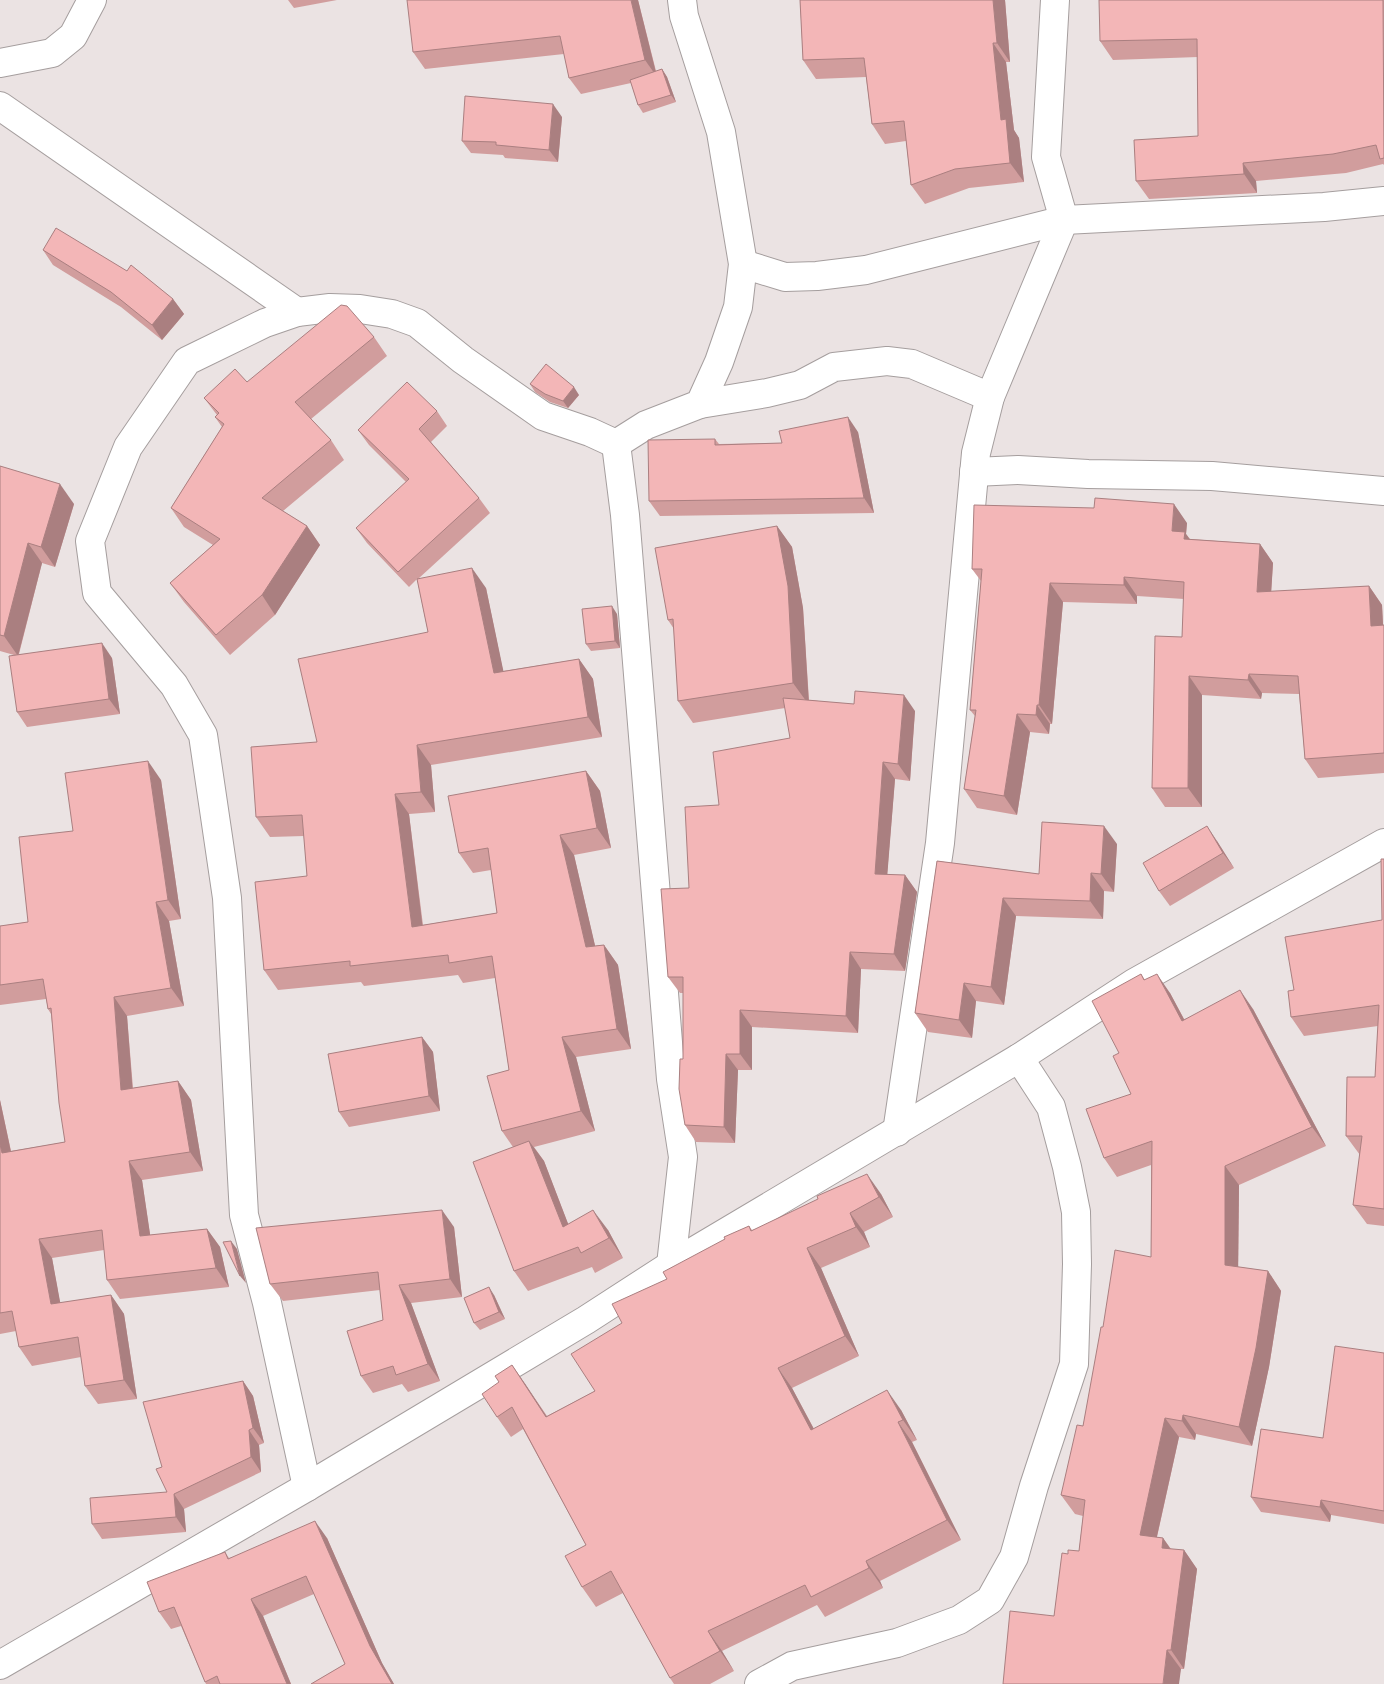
<svg xmlns="http://www.w3.org/2000/svg" width="1384" height="1684" viewBox="0 0 1384 1684" font-family="Signika,sans-serif">
<style>
.lines{fill:none;stroke-linecap:round;stroke-linejoin:round}
.street-casing{stroke:#a59e9e;stroke-width:30}
.street{stroke:#fff;stroke-width:28}
.wall{fill:#d19d9d}
.shaded-wall{fill:#aa7f80}
.building{fill:#f3b6b7;stroke:#aa7f80}
</style>
<rect width="100%" height="100%" fill="#ebe3e3"/>
<g class="lines">
<defs>
<g id="street">
<polyline points="0,63 52,53 73,36 92,0"/>
<polyline points="0,106 297,312"/>
<polyline points="743,264 785,277 817,276 866,270 1064,220 1324,207 1384,201"/>
<polyline points="700,404 767,393 800,385 834,367 887,361 912,364 990,397"/>
<polyline points="974,472 1018,470 1088,474 1212,476 1384,491"/>
<polyline points="897,1132 940,843 976,453 990,397 1064,220 1046,157 1055,0"/>
<polyline points="671,1265 683,1157 671,1079 625,515 616,444 646,425 700,404 719,362 738,307 743,264 721,132 684,16 682,0"/>
<polyline points="307,1487 267,1303 244,1215 227,898 203,735 174,685 97,593 90,541 128,447 187,361 265,323 297,312 330,308 360,309 392,314 417,323 463,360 543,416 590,432 616,444"/>
<polyline points="0,1665 307,1487 586,1320 671,1265 1019,1058 1134,983 1384,843"/>
<polyline points="759,1684 792,1666 897,1643 959,1620 990,1600 1014,1557 1034,1486 1074,1364 1077,1264 1076,1212 1067,1167 1051,1107 1019,1058"/>
</g>
</defs>
<use href="#street" class="street-casing"/>
<use href="#street" class="street"/>
</g>
<g class="wall">
<polygon points="288,0 337,0 294,8"/>
<polygon points="638,0 656,71 662,69 667,77 676,102 643,113 638,105 631,83 581,94 569,78 564,54 425,69 413,52"/>
<polygon points="800,0 1005,0 1010,62 1006,62 1014,130 1019,138 1024,182 969,188 925,204 911,185 906,141 885,144 872,124 866,77 816,79 803,60"/>
<polygon points="1384,0 1384,165 1383,164 1346,173 1256,181 1257,193 1149,199 1136,181 1198,136 1198,57 1113,60 1100,41"/>
<polygon points="562,117 558,162 505,158 503,155 471,153 462,141"/>
<polygon points="43,250 173,299 184,314 162,340 121,307 53,265"/>
<polygon points="374,337 387,356 311,419 331,440 344,460 283,511 307,526 320,545 275,615 230,655 184,602 170,583 213,545 184,527 171,508 222,427 215,417 217,415 204,398"/>
<polygon points="530,384 579,395 568,408 550,402 535,392"/>
<polygon points="437,411 447,426 431,442 479,498 490,513 418,579 486,588 503,671 579,659 593,679 602,737 431,765 435,812 409,814 423,925 497,913 491,870 473,873 459,853 586,771 600,791 611,848 574,855 595,946 604,945 618,965 631,1049 576,1057 595,1131 534,1147 544,1161 568,1224 608,1230 623,1258 595,1273 592,1267 528,1291 514,1271 513,1147 502,1131 509,1070 495,978 463,983 458,975 364,986 361,982 278,990 264,970 307,876 304,836 270,837 256,817 317,742 428,632 417,579 409,587 367,543 356,528 406,482 369,445 358,430"/>
<polygon points="858,432 874,513 660,516 649,501 715,439 719,444 782,443"/>
<polygon points="0,466 74,504 55,567 42,563 19,654 112,658 120,714 27,727 17,712 14,655 0,651"/>
<polygon points="1187,523 1186,534 1190,539 1260,544 1273,563 1271,592 1369,586 1382,605 1383,625 1384,625 1384,773 1318,778 1305,759 1299,694 1262,693 1261,699 1202,695 1202,807 1165,807 1152,788 1182,637 1184,599 1137,596 1137,604 1063,602 1052,724 1050,724 1049,734 1030,732 1017,815 977,808 964,789 975,716 970,710 981,581 972,569"/>
<polygon points="777,526 792,547 803,608 809,700 915,711 910,781 895,779 887,875 905,875 917,892 905,971 861,969 858,1033 752,1027 752,1070 738,1070 735,1143 696,1142 685,1125 683,1059 683,993 680,993 668,977 689,888 719,805 790,738 785,708 693,723 678,701 674,629 668,620"/>
<polygon points="617,614 620,648 591,651 586,644"/>
<polygon points="161,780 181,919 169,921 184,1006 127,1016 133,1088 178,1081 191,1100 203,1171 142,1180 150,1235 207,1229 220,1247 229,1287 120,1299 107,1280 104,1250 52,1258 60,1303 111,1295 124,1314 137,1399 98,1404 85,1386 81,1357 32,1366 19,1347 16,1331 0,1334 0,1100 11,1151 65,1142 51,1014 48,1009 46,999 0,1005 0,926 28,922 73,831"/>
<polygon points="1217,841 1234,868 1170,906 1159,891"/>
<polygon points="1117,844 1114,892 1104,891 1103,919 1016,916 1004,1005 976,1001 972,1038 928,1032 915,1013 937,861 1039,874"/>
<polygon points="1384,859 1384,1226 1367,1224 1353,1205 1360,1155 1346,1136 1375,1077 1378,1026 1304,1036 1291,1017 1294,990 1382,920"/>
<polygon points="1141,974 1145,980 1170,993 1184,1019 1253,1009 1326,1146 1239,1185 1238,1267 1268,1271 1281,1291 1269,1367 1252,1446 1196,1434 1195,1440 1179,1437 1157,1537 1163,1538 1171,1549 1184,1550 1197,1569 1184,1669 1181,1669 1054,1616 1068,1554 1079,1551 1083,1516 1075,1514 1061,1495 1083,1426 1103,1327 1151,1257 1151,1165 1117,1177 1104,1158 1131,1094 1119,1053"/>
<polygon points="422,1037 433,1052 440,1111 349,1127 339,1112"/>
<polygon points="881,1194 893,1217 864,1232 870,1247 821,1268 859,1356 792,1388 814,1429 901,1410 917,1440 912,1442 961,1540 880,1581 883,1588 825,1617 817,1605 722,1651 734,1671 710,1684 674,1684 670,1678 623,1593 596,1607 582,1587 586,1545 523,1429 511,1437 497,1417 499,1382 512,1365 547,1416 595,1391 622,1323 667,1279 725,1239 749,1226 752,1230"/>
<polygon points="454,1227 462,1297 411,1303 440,1381 408,1392 402,1384 373,1393 361,1376 383,1320 380,1290 283,1301 270,1284"/>
<polygon points="494,1295 505,1319 480,1330 474,1323"/>
<polygon points="1384,1353 1384,1524 1331,1515 1330,1522 1261,1512 1251,1497 1323,1438"/>
<polygon points="243,1381 253,1396 264,1443 259,1445 261,1472 184,1509 186,1532 102,1539 92,1524 167,1492 162,1467"/>
<polygon points="327,1538 382,1663 394,1684 311,1684 345,1664 314,1594 263,1616 291,1684 206,1684 181,1626 171,1629 159,1612 225,1552 229,1558"/>
</g>
<g class="shaded-wall">
<polygon points="631,0 638,0 657,77 645,60"/>
<polygon points="993,0 1005,0 1010,62 997,43"/>
<polygon points="993,43 1006,62 1014,130 1019,138 1024,182 1010,163 1001,120"/>
<polygon points="662,69 667,77 676,102 671,95"/>
<polygon points="553,104 562,117 558,162 549,150"/>
<polygon points="1243,163 1256,181 1257,193 1244,174"/>
<polygon points="173,299 184,314 162,340 152,325"/>
<polygon points="574,387 579,395 568,408 563,401"/>
<polygon points="848,417 858,432 874,513 864,498"/>
<polygon points="60,484 74,504 55,567 41,547"/>
<polygon points="1174,504 1187,523 1186,534 1198,551 1172,531"/>
<polygon points="307,526 320,545 275,615 262,595"/>
<polygon points="777,526 792,547 803,608 809,705 793,683"/>
<polygon points="28,543 42,563 18,656 4,636"/>
<polygon points="1260,544 1273,563 1270,611 1257,592"/>
<polygon points="472,568 486,588 508,693 494,673"/>
<polygon points="1124,577 1137,596 1137,604 1124,585"/>
<polygon points="1050,583 1063,602 1052,724 1039,705"/>
<polygon points="1369,586 1382,605 1384,645 1371,626"/>
<polygon points="612,606 617,614 620,648 615,641"/>
<polygon points="102,643 112,658 120,714 109,699"/>
<polygon points="579,659 593,679 602,737 588,717"/>
<polygon points="1249,674 1262,693 1261,699 1248,680"/>
<polygon points="1189,676 1202,695 1202,807 1188,788"/>
<polygon points="904,695 915,711 910,781 898,764"/>
<polygon points="1037,705 1050,724 1049,734 1036,715"/>
<polygon points="1017,714 1030,732 1017,815 1004,796"/>
<polygon points="417,745 431,765 435,812 421,792"/>
<polygon points="148,761 161,780 181,919 168,900"/>
<polygon points="883,762 895,779 886,891 875,874"/>
<polygon points="586,771 600,791 611,848 597,828"/>
<polygon points="395,794 409,814 425,947 412,927"/>
<polygon points="1104,826 1117,844 1114,892 1101,874"/>
<polygon points="1207,826 1217,841 1234,868 1223,853"/>
<polygon points="560,835 574,855 600,967 586,947"/>
<polygon points="1091,873 1104,891 1103,919 1090,901"/>
<polygon points="905,875 917,892 905,971 894,954"/>
<polygon points="1003,898 1016,916 1004,1005 991,987"/>
<polygon points="156,902 169,921 184,1006 171,988"/>
<polygon points="604,945 618,965 631,1049 617,1029"/>
<polygon points="850,952 861,969 858,1033 846,1016"/>
<polygon points="1157,974 1170,993 1195,1040 1182,1021"/>
<polygon points="964,983 976,1001 972,1038 959,1020"/>
<polygon points="1240,990 1253,1009 1326,1146 1312,1127"/>
<polygon points="114,997 127,1016 134,1109 121,1090"/>
<polygon points="740,1010 752,1027 752,1070 740,1054"/>
<polygon points="422,1037 433,1052 440,1111 429,1096"/>
<polygon points="562,1037 576,1057 595,1131 581,1111"/>
<polygon points="726,1054 738,1070 735,1143 724,1127"/>
<polygon points="178,1081 191,1100 203,1171 190,1152"/>
<polygon points="0,1100 15,1171 2,1153 0,1144"/>
<polygon points="529,1141 544,1161 577,1247 563,1227"/>
<polygon points="129,1161 142,1180 153,1254 140,1236"/>
<polygon points="1225,1166 1239,1185 1238,1284 1225,1265"/>
<polygon points="867,1174 881,1194 893,1217 879,1197"/>
<polygon points="442,1210 454,1227 462,1297 450,1279"/>
<polygon points="593,1210 608,1230 623,1258 609,1238"/>
<polygon points="850,1213 864,1232 870,1247 856,1227"/>
<polygon points="207,1229 220,1247 229,1287 216,1268"/>
<polygon points="39,1239 52,1258 64,1323 51,1304"/>
<polygon points="231,1241 237,1249 246,1283 240,1276"/>
<polygon points="807,1248 821,1268 859,1356 845,1336"/>
<polygon points="1268,1271 1281,1291 1269,1367 1252,1446 1239,1427"/>
<polygon points="399,1285 411,1303 440,1381 428,1364"/>
<polygon points="489,1287 494,1295 505,1319 499,1312"/>
<polygon points="111,1295 124,1314 137,1399 124,1380"/>
<polygon points="512,1365 526,1385 560,1437 546,1417"/>
<polygon points="778,1368 792,1388 825,1450 811,1430"/>
<polygon points="243,1381 253,1396 264,1443 253,1428"/>
<polygon points="887,1390 901,1410 917,1440 903,1420"/>
<polygon points="1183,1415 1196,1434 1195,1440 1182,1421"/>
<polygon points="1165,1418 1179,1437 1153,1554 1140,1535"/>
<polygon points="898,1422 912,1442 961,1540 947,1520"/>
<polygon points="249,1430 259,1445 261,1472 251,1457"/>
<polygon points="174,1494 184,1509 186,1532 176,1517"/>
<polygon points="1321,1500 1331,1515 1330,1522 1320,1507"/>
<polygon points="315,1521 327,1538 382,1663 394,1684 392,1684 370,1646"/>
<polygon points="1163,1538 1176,1557 1162,1548"/>
<polygon points="1184,1550 1197,1569 1184,1669 1171,1650"/>
<polygon points="866,1561 880,1581 883,1588 869,1568"/>
<polygon points="251,1599 263,1616 291,1684 287,1684"/>
<polygon points="708,1631 722,1651 734,1671 720,1651"/>
<polygon points="1167,1650 1181,1669 1179,1684 1163,1684"/>
</g>
<g class="building">
<polygon points="407,0 631,0 645,60 569,78 560,36 413,52"/>
<polygon points="800,0 993,0 997,43 993,43 1001,120 1006,119 1010,163 955,169 911,185 904,121 872,124 864,58 803,60"/>
<polygon points="1099,0 1383,0 1384,158 1380,159 1376,145 1333,154 1243,163 1244,174 1136,181 1134,140 1198,136 1197,39 1100,41"/>
<polygon points="662,69 671,95 638,105 630,80"/>
<polygon points="465,96 553,104 549,150 496,145 496,142 462,141"/>
<polygon points="56,228 127,271 131,265 173,299 152,325 111,292 43,250"/>
<polygon points="341,305 347,306 374,337 295,402 331,440 262,498 307,526 262,595 216,635 170,583 220,539 171,508 224,424 215,417 219,413 204,398 235,369 247,382"/>
<polygon points="546,364 574,387 563,401 545,394 530,384"/>
<polygon points="407,382 437,411 419,429 479,498 398,572 356,528 409,479 358,430"/>
<polygon points="848,417 864,498 649,501 648,440 715,439 715,445 782,443 779,431"/>
<polygon points="0,466 60,484 41,547 28,543 4,636 0,635"/>
<polygon points="1095,498 1174,504 1172,531 1185,532 1184,539 1260,544 1257,592 1369,586 1371,626 1384,625 1384,753 1305,759 1298,676 1249,674 1248,680 1189,676 1188,788 1152,788 1155,636 1182,637 1184,582 1124,577 1124,585 1050,583 1039,705 1037,705 1036,715 1017,714 1004,796 964,789 976,710 970,710 982,569 972,569 974,505 1094,508"/>
<polygon points="777,526 788,586 793,683 678,701 673,619 668,620 655,548"/>
<polygon points="472,568 494,673 579,659 588,717 417,745 421,792 395,794 412,927 497,913 488,848 459,853 448,796 586,771 597,828 560,835 586,947 604,945 617,1029 562,1037 581,1111 502,1131 487,1076 509,1070 492,956 449,963 448,955 350,966 350,961 264,970 255,882 307,876 302,815 256,817 251,747 317,742 298,659 428,632 417,579"/>
<polygon points="612,606 615,641 586,644 582,609"/>
<polygon points="102,643 109,699 17,712 9,656"/>
<polygon points="855,691 904,695 898,764 883,762 875,874 905,875 894,954 850,952 846,1016 740,1010 740,1054 726,1054 724,1127 685,1125 679,1089 680,1059 683,1059 683,977 668,977 661,889 689,888 685,807 719,805 713,752 790,738 783,698 854,704"/>
<polygon points="148,761 168,900 156,902 171,988 114,997 121,1090 178,1081 190,1152 129,1161 140,1236 207,1229 216,1268 107,1280 102,1230 39,1239 51,1304 111,1295 124,1380 85,1386 78,1337 19,1347 12,1311 0,1313 0,1144 2,1153 65,1142 59,1103 51,1008 48,1009 43,979 0,985 0,926 28,922 19,837 73,831 65,773"/>
<polygon points="1042,822 1104,826 1101,874 1091,873 1090,901 1003,898 991,987 964,983 959,1020 915,1013 937,861 1039,874"/>
<polygon points="1207,826 1223,853 1159,891 1143,863"/>
<polygon points="1381,859 1384,859 1384,1209 1353,1205 1362,1136 1346,1136 1347,1077 1375,1077 1379,1005 1291,1017 1288,991 1294,990 1285,937 1382,920"/>
<polygon points="1141,974 1144,980 1157,974 1182,1021 1240,990 1312,1127 1225,1166 1225,1265 1268,1271 1256,1348 1239,1427 1183,1415 1182,1421 1165,1418 1140,1535 1163,1538 1162,1548 1184,1550 1171,1650 1167,1650 1163,1684 1003,1684 1010,1611 1054,1616 1062,1553 1068,1554 1068,1550 1079,1551 1085,1500 1061,1495 1077,1425 1083,1426 1101,1327 1103,1327 1115,1250 1151,1257 1152,1141 1104,1158 1086,1109 1131,1094 1113,1056 1119,1053 1092,1001"/>
<polygon points="422,1037 429,1096 339,1112 328,1054"/>
<polygon points="529,1141 563,1227 593,1210 609,1238 581,1253 578,1247 514,1271 473,1162"/>
<polygon points="867,1174 879,1197 850,1213 856,1227 807,1248 845,1336 778,1368 811,1430 887,1390 903,1420 898,1422 947,1520 866,1561 869,1568 811,1597 805,1585 708,1631 720,1651 670,1678 611,1571 582,1587 565,1556 586,1545 512,1407 497,1417 482,1394 499,1382 495,1376 512,1365 546,1417 595,1391 571,1354 622,1323 612,1304 667,1279 663,1272 725,1239 724,1237 749,1226 751,1231 818,1199 817,1196"/>
<polygon points="442,1210 450,1279 399,1285 428,1364 396,1375 393,1366 361,1376 347,1331 383,1320 378,1272 270,1284 256,1228"/>
<polygon points="231,1241 240,1276 223,1242"/>
<polygon points="489,1287 499,1312 474,1323 464,1298"/>
<polygon points="1335,1346 1384,1353 1384,1511 1321,1500 1320,1507 1251,1497 1261,1429 1323,1438"/>
<polygon points="243,1381 253,1428 249,1430 251,1457 174,1494 176,1517 92,1524 90,1498 167,1492 156,1469 162,1467 143,1402"/>
<polygon points="315,1521 370,1646 392,1684 311,1684 345,1664 306,1576 251,1599 287,1684 220,1684 217,1676 205,1682 174,1607 159,1612 147,1582 225,1552 228,1559"/>
</g>
</svg>
